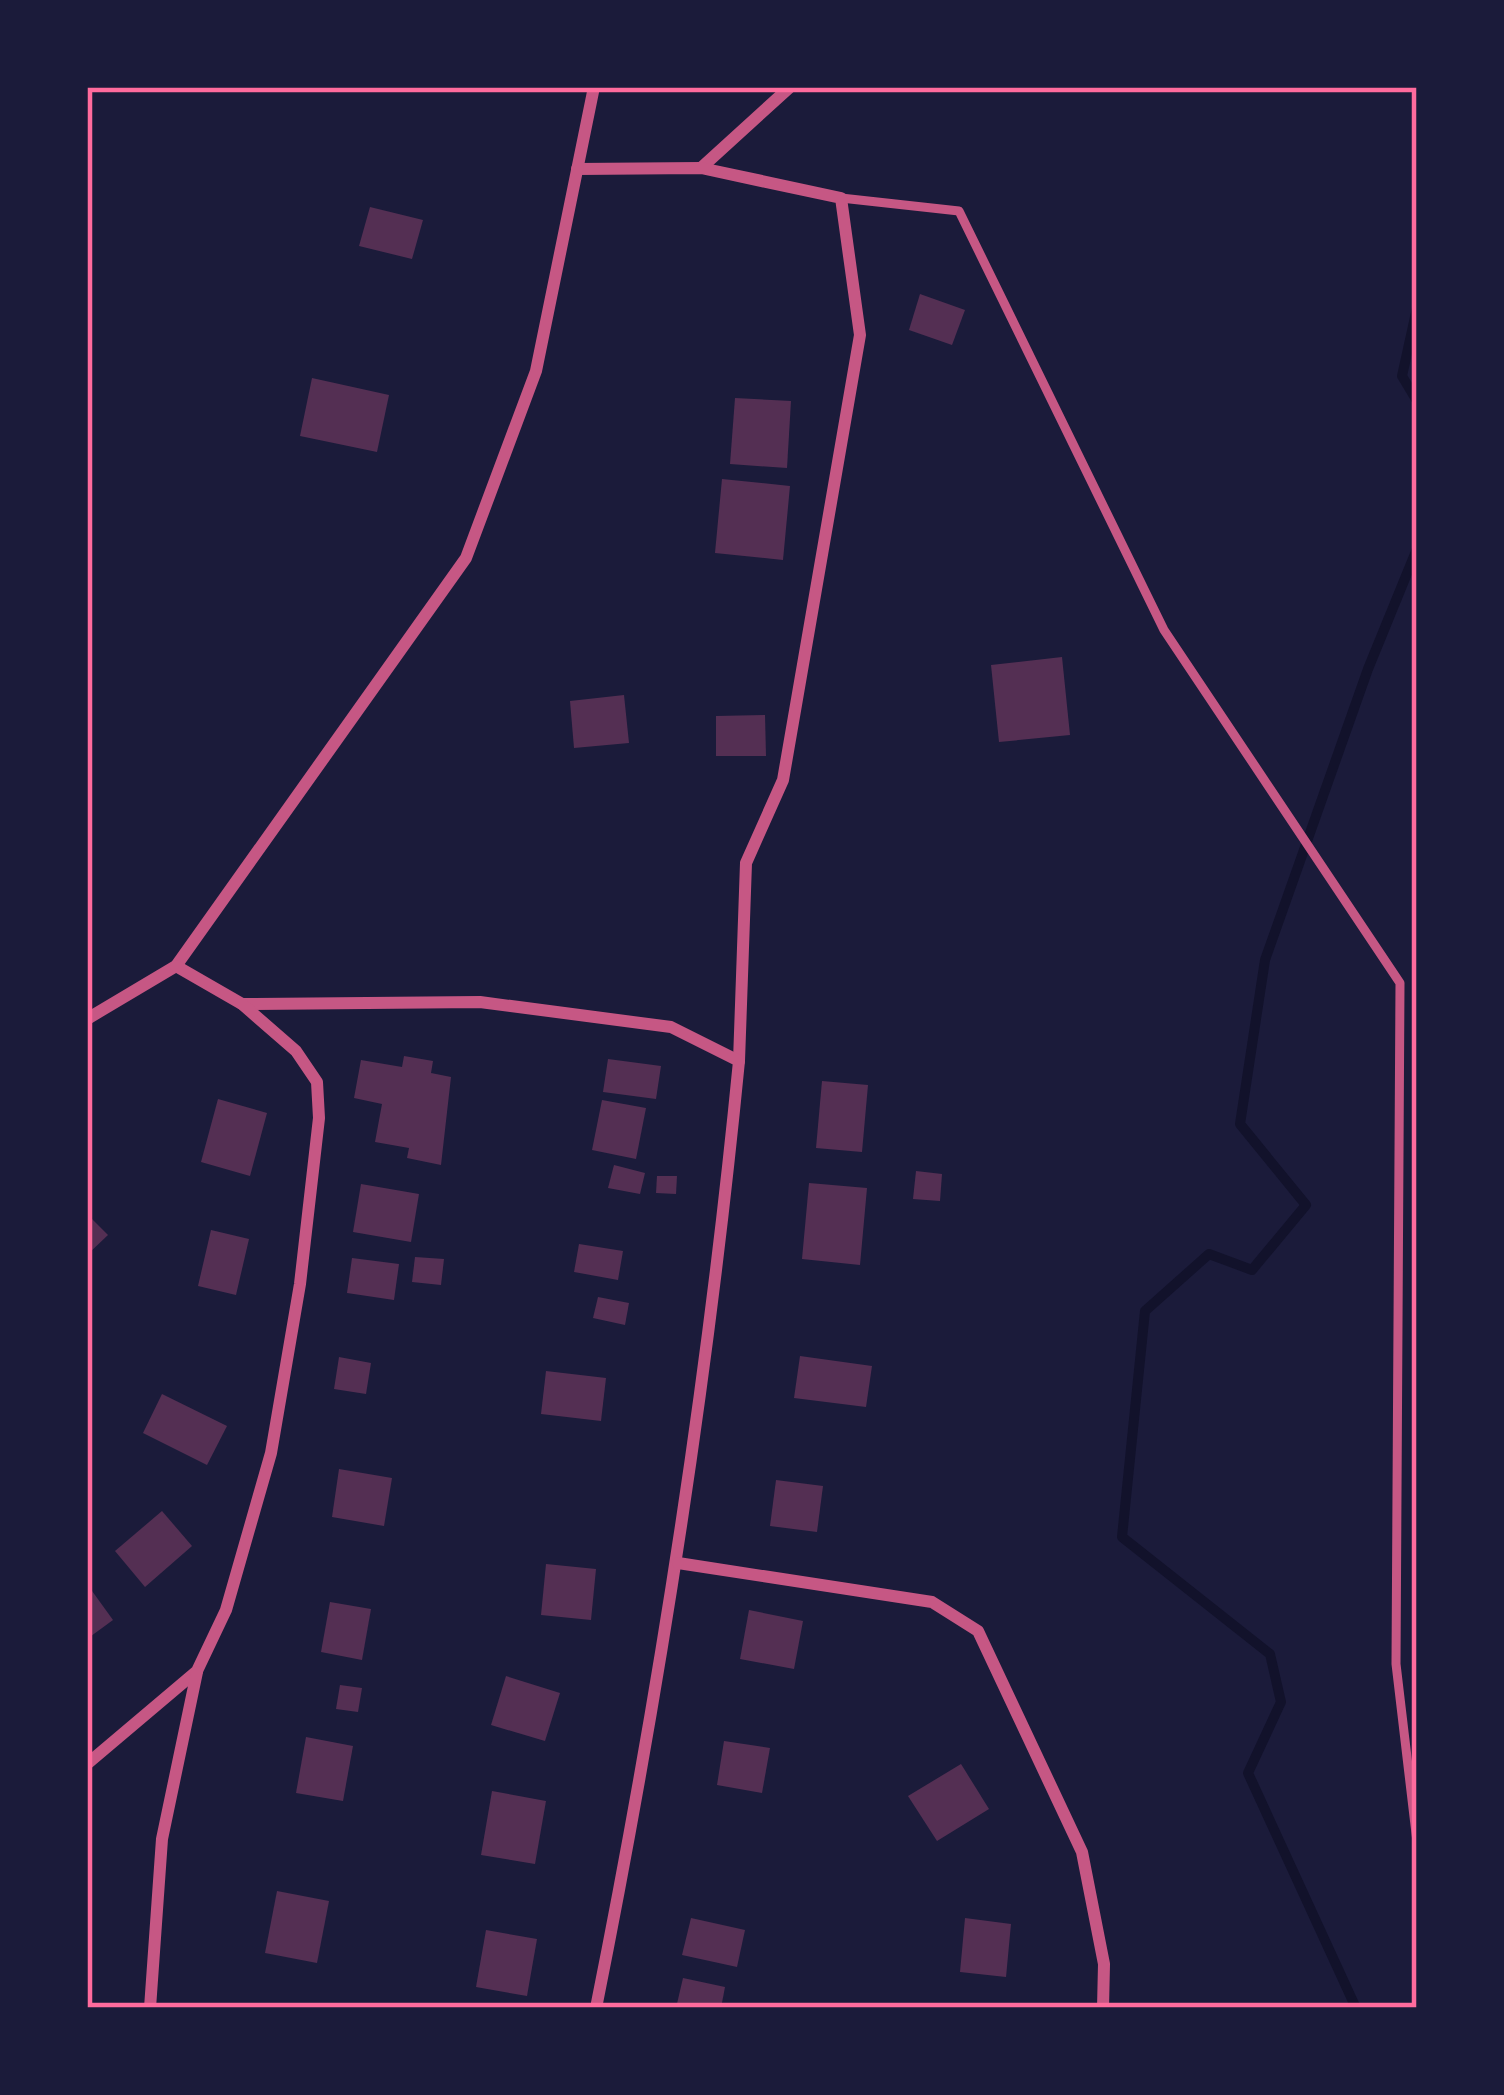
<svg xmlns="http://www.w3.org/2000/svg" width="1504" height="2095" viewBox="0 0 1504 2095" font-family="Arial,sans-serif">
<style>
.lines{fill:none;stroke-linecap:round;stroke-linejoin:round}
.stream{stroke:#12122b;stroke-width:10}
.building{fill:#542f53}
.service{stroke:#c65784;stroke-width:9}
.minor{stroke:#c65784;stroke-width:12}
.neatline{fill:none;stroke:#ff6b9d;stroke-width:4.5}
</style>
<rect width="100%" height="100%" fill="#1b1b3a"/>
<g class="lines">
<g class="stream">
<polyline points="1417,308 1402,376 1417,401"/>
<polyline points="1356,2008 1248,1773 1281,1702 1270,1654 1122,1537 1145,1311 1209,1254 1252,1270 1306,1205 1240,1124 1265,960 1368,669 1417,549"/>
</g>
</g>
<g class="building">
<polygon points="370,207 423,220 412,259 359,246"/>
<polygon points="920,294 965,310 952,345 909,330"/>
<polygon points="312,378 389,395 377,452 300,436"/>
<polygon points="735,398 791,401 787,468 730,464"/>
<polygon points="722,479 790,486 783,560 715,553"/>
<polygon points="1062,657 1070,735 999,742 991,665"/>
<polygon points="624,695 629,743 574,748 570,701"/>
<polygon points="765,715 766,756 716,756 716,716"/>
<polygon points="404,1056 433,1061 431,1073 451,1077 441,1165 407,1158 409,1148 375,1142 382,1104 354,1098 361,1060 402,1067"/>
<polygon points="608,1059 661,1066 656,1099 603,1092"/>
<polygon points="822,1081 868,1085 862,1152 816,1148"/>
<polygon points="218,1099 267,1113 250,1176 201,1162"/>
<polygon points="602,1100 646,1108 636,1159 592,1150"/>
<polygon points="614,1165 645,1173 640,1194 608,1188"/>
<polygon points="916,1171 942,1174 940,1201 913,1199"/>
<polygon points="657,1176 677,1176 676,1194 656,1193"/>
<polygon points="809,1183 867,1188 860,1265 802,1259"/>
<polygon points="361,1184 419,1194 411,1242 353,1232"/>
<polygon points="87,1214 108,1235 87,1255"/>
<polygon points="211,1230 249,1239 236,1295 198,1286"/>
<polygon points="579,1244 623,1251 618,1280 574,1272"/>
<polygon points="415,1257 444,1259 441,1285 412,1282"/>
<polygon points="352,1258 399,1264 394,1300 347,1293"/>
<polygon points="598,1297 629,1303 625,1325 593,1318"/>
<polygon points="800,1356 872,1366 866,1407 794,1398"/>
<polygon points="339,1357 371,1363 366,1394 334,1389"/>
<polygon points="546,1371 606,1378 601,1421 541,1414"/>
<polygon points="162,1394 227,1426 207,1465 143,1433"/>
<polygon points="339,1469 392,1478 384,1526 332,1517"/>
<polygon points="776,1480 823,1486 817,1532 770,1526"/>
<polygon points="162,1511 192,1546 145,1587 115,1551"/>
<polygon points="546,1564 596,1569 591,1620 541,1615"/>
<polygon points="87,1584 113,1620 87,1639"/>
<polygon points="330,1602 371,1609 362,1660 321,1652"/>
<polygon points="749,1610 803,1621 794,1669 740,1659"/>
<polygon points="506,1676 560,1693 545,1741 491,1725"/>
<polygon points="340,1685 362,1688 358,1712 336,1709"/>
<polygon points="306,1737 353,1746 343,1801 296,1793"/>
<polygon points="724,1741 770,1748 762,1793 717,1785"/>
<polygon points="961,1764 989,1809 937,1841 908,1796"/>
<polygon points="492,1791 546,1801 535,1864 481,1855"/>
<polygon points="277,1891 329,1901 317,1963 265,1953"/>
<polygon points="691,1918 745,1930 737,1967 682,1955"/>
<polygon points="965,1918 1011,1924 1006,1977 960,1972"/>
<polygon points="486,1930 537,1939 527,1996 476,1987"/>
<polygon points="683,1978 725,1987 721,2008 676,2008"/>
</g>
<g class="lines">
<polyline class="service" points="841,198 959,211 1164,630 1400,983 1396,1664 1417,1842"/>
<g class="minor">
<polyline points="701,168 790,87"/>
<polyline points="577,169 701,168 841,198 860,335 783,780 746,863 739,1061"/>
<path d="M242 1004 480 1002 671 1027 739 1061C708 1379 659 1694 596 2008"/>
<polyline points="87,1019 176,966 466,558 536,371 594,87"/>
<polyline points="678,1563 932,1602 978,1631 1082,1852 1104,1964 1103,2008"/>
<polyline points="87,1764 197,1671 226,1610 271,1453 300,1284 319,1118 317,1082 296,1051 242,1004 176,966"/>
<polyline points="150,2008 162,1839 197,1672"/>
</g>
</g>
<rect width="1504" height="2095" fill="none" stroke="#1b1b3a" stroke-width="180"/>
<rect x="90" y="90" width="1324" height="1915" class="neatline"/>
</svg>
